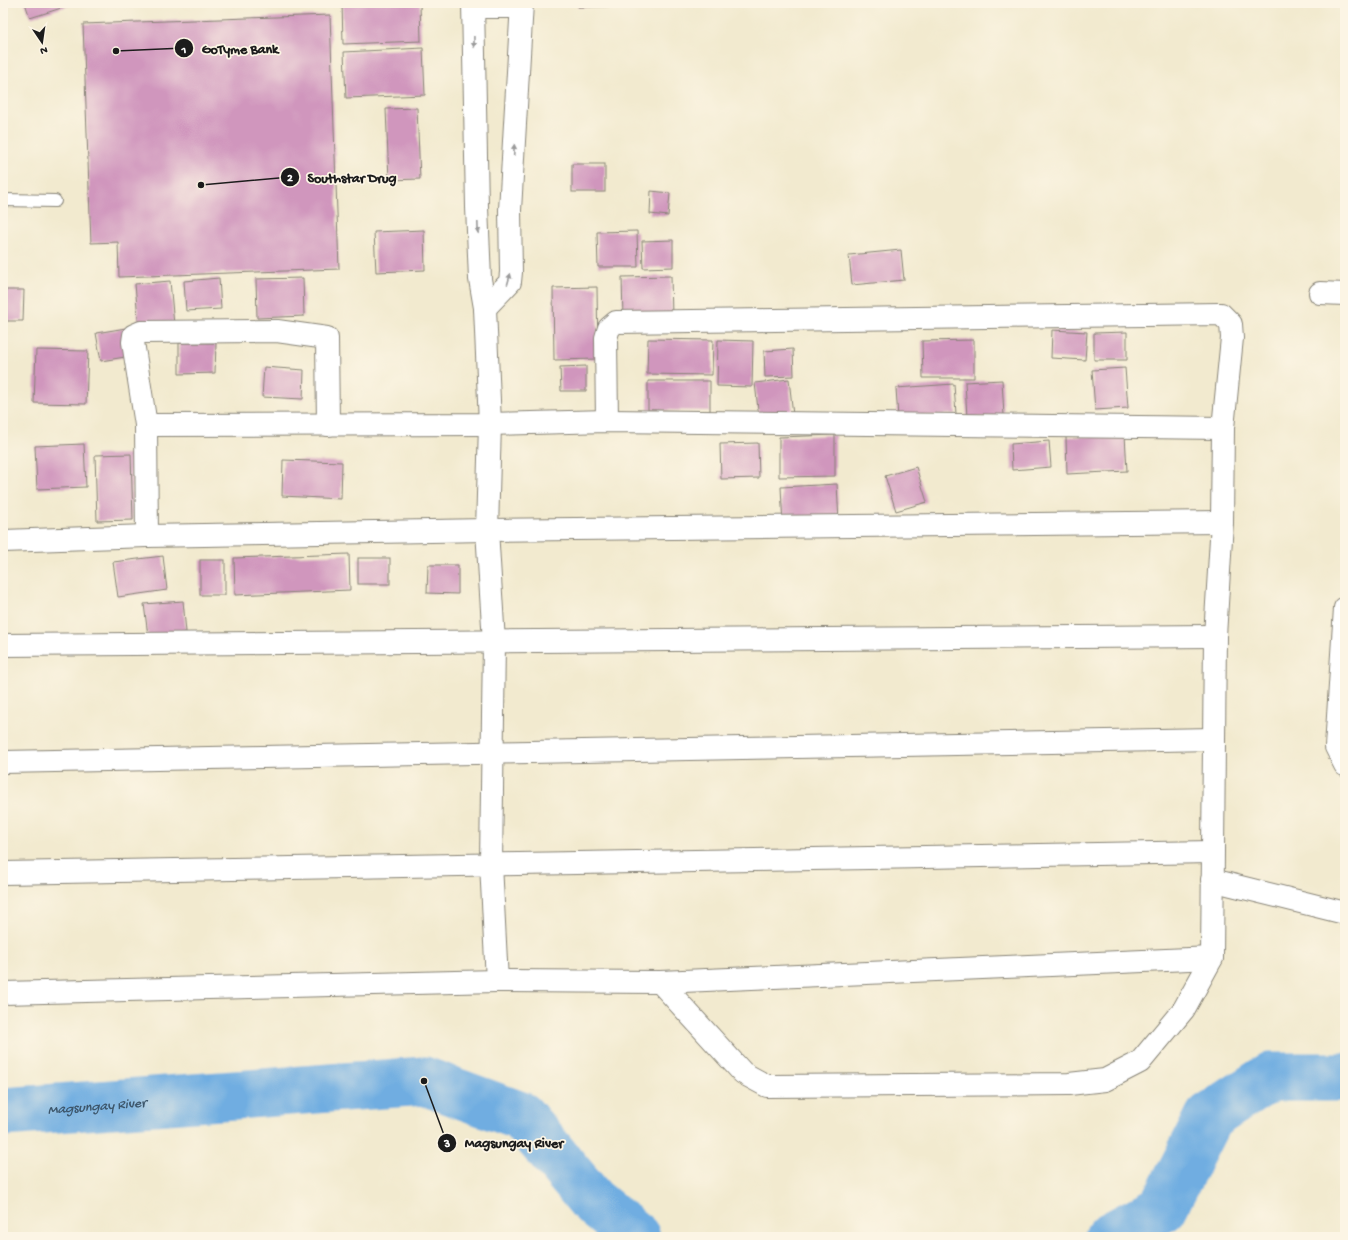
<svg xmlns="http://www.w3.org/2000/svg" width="1348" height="1240" viewBox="0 0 1348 1240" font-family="'Gochi Hand',sans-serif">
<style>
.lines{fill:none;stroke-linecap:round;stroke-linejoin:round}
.river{stroke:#6fade1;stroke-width:49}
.building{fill:#d096bd}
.service-casing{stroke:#878376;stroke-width:14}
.minor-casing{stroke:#878376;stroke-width:24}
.service{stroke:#fff;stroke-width:12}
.minor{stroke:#fff;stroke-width:22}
.oneway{fill:#999}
.labels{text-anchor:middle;stroke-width:3.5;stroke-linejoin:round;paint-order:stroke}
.water-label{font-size:14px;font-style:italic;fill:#3d566b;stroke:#fcf5e5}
.leader{fill:none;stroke:#1c1c1c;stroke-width:1.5}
.callout-dot{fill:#1c1c1c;stroke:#fcf5e5;stroke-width:1.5}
.mark-label{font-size:12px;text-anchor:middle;font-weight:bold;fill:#fff}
.callout-label{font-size:14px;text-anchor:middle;font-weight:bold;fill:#1c1c1c;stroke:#fcf5e5;stroke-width:3.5;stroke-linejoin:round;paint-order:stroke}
</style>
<rect width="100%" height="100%" fill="#fcf5e5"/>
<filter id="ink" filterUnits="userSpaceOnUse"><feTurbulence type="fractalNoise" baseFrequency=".025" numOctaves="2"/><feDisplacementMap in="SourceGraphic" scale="8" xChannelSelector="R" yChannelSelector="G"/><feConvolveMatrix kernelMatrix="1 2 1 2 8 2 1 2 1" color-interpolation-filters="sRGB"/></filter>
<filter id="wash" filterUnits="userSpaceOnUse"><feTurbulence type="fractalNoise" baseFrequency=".012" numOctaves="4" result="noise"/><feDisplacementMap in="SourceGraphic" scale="16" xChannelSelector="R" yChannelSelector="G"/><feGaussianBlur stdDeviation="0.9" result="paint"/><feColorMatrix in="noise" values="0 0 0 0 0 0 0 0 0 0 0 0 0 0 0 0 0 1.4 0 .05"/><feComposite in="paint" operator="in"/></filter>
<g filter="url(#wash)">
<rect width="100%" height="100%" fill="#f2eacf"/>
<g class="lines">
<g class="river">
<path id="s1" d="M3 1112 424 1081 521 1116 592 1201 636 1237"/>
<polyline points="1109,1237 1163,1208 1209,1117 1270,1077 1345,1077"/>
</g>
</g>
<g id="blocks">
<g class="building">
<polygon points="25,3 77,3 30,18"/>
<polygon points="342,3 420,3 421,41 343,44"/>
<polygon points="578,3 662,3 662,6 578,7"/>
<polygon points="330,15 339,269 119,277 118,242 91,243 83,24"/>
<polygon points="423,48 425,95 346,98 344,52"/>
<polygon points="417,108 420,179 389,180 386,109"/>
<rect x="572" y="164" width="33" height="28"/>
<polygon points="651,191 670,193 668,216 650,214"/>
<polygon points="424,230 425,270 376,272 374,232"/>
<polygon points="637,231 638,267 598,267 597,232"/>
<polygon points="673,240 673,267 643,268 642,241"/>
<polygon points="901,250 904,280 852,285 849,255"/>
<polygon points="671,276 672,316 623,318 622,277"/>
<polygon points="219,278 221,309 186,311 184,281"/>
<polygon points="303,278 304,316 257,318 256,279"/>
<polygon points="170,281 174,325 139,329 135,284"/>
<polygon points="597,287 598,359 554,360 553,288"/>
<polygon points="3,290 24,290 23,321 3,321"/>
<polygon points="126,328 131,356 101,361 96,333"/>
<polygon points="1052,330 1087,332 1085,360 1051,358"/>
<polygon points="1127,332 1127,360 1094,360 1094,333"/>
<polygon points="648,339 713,340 712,375 647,374"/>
<polygon points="718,340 753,341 752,387 717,386"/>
<polygon points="974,340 974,378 923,378 922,341"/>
<polygon points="179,343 216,343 215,373 179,374"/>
<polygon points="793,349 794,376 765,377 764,351"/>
<polygon points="36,350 88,351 86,404 34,403"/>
<polygon points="586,366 586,391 561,391 560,367"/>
<polygon points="264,367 304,370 303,399 262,397"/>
<polygon points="1125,368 1128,408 1095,410 1092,370"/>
<polygon points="789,379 793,415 759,418 755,383"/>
<polygon points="1002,380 1004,416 967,418 965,382"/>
<polygon points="648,381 710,381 710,411 648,410"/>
<polygon points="954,384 956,414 898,418 896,388"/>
<polygon points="835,435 835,476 779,477 779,437"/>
<polygon points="1125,435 1127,471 1067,474 1066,437"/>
<polygon points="1049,441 1051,467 1012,470 1011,444"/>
<polygon points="758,443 759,478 721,479 720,444"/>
<polygon points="84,444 86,487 37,489 35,446"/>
<polygon points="131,454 133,520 97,521 95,455"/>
<polygon points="283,460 342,462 341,499 282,496"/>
<polygon points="916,467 927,502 896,511 885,476"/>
<polygon points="837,484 839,522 783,525 781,487"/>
<polygon points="349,554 350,590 235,595 234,558"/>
<polygon points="163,556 167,590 118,597 113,562"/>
<rect x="358" y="558" width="32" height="26"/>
<rect x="200" y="560" width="25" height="35"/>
<polygon points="428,565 458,565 458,594 427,593"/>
<polygon points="183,601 186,632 148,636 144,604"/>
</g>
</g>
</g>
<g filter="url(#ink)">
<use href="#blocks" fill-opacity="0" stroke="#878376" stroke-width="1"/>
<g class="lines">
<defs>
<polyline id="service" points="3,200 55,201"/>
<g id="minor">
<polyline points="473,3 477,207 480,279 485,308 490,424 487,530 494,642 491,864 497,981"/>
<polyline points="474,7 521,7"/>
<polyline points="1320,293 1345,294"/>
<polyline points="485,308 510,282 511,272 510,210 522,3"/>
<polyline points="607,421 606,338 609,328 616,322 1221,314 1231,324 1232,338 1223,428 1222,522 1215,636 1212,958 1184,1009 1140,1062 1105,1080 1069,1084 767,1086 743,1073 660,982"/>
<polyline points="146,425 490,424 607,421 1223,428"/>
<polyline points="147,536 146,425 133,342 134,335 141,332 277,331 327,338 328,425"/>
<polyline points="3,541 147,536 487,530 1222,522"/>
<polyline points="1345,608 1336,747 1345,765"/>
<polyline points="3,645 1215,636"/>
<polyline points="3,762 1214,739"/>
<polyline points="3,873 1212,852"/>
<polyline points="1212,880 1345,913"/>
<polyline points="3,993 497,981 660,982 1212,958"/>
</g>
</defs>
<use href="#service" class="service-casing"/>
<use href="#minor" class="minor-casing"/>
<use href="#service" class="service"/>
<use href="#minor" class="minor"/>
</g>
<defs><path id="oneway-solid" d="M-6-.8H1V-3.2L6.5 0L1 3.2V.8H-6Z"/></defs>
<g class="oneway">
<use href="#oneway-solid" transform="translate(474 42) rotate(89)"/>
<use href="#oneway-solid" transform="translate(514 150) rotate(-87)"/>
<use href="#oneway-solid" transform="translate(478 228) rotate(88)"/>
<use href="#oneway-solid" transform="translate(509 279) rotate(-74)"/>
</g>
</g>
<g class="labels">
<g class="water-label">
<text dy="5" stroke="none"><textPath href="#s1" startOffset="94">Magsungay River</textPath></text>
</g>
</g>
<path class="leader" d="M116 51L184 48M201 185L290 177M424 1081L447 1143"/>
<g class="callout-dot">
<circle cx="116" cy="51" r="4"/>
<circle cx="201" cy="185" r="4"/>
<circle cx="424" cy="1081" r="4"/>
<circle cx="184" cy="48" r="10"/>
<circle cx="290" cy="177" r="10"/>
<circle cx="447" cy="1143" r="10"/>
</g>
<g class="mark-label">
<text x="184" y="53">1</text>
<text x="290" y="181">2</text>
<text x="447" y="1147">3</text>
</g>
<g class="callout-label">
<text x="240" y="53">GoTyme Bank</text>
<text x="352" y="182">Southstar Drug</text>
<text x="514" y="1147">Magsungay River</text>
</g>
<rect width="1348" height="1240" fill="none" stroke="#fcf5e5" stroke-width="16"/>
<g transform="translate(42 42) rotate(167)" stroke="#fcf5e5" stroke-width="3" paint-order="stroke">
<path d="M0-3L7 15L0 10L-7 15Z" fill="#1c1c1c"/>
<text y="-6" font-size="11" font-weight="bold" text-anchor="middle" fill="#1c1c1c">N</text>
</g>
</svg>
